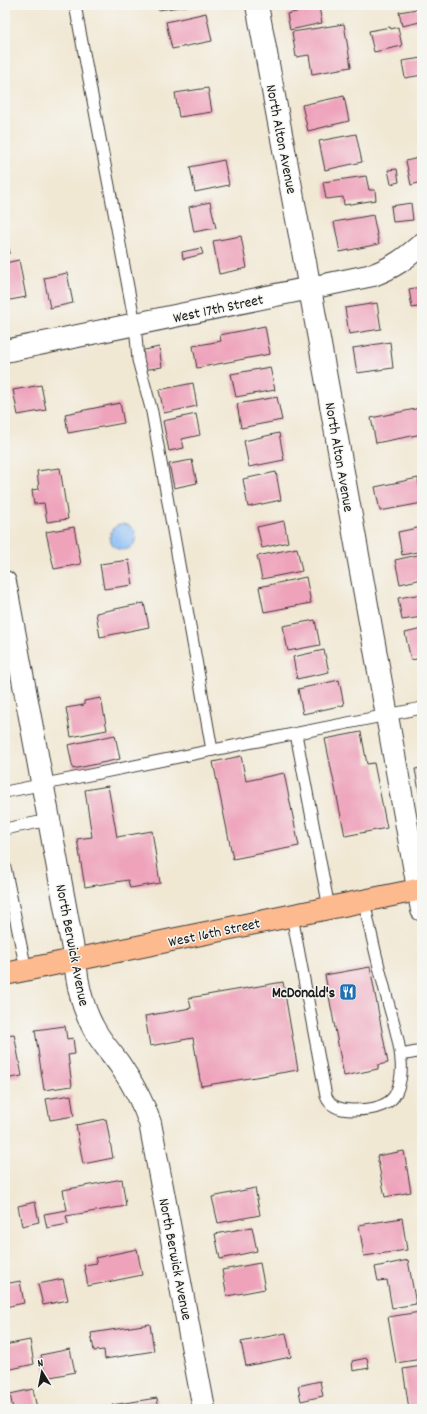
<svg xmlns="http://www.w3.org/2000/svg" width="427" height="1414" viewBox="0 0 427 1414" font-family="Dekko,sans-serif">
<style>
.water{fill:#88bcf6;stroke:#526c89}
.building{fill:#eea3bb}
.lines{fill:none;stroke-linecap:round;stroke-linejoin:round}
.lane-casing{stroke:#3c3b38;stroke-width:13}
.street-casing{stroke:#3c3b38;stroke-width:24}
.primary-casing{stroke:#3c3b38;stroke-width:24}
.lane{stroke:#fff;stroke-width:11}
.street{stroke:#fff;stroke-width:22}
.primary{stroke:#fcba8e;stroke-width:22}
.labels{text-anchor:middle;stroke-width:3;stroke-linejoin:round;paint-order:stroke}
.street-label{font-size:15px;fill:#1c1c1c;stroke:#f6f6f2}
.poi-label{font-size:15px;font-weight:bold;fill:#1c1c1c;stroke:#f6f6f2;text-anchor:end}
</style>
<rect width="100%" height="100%" fill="#f6f6f2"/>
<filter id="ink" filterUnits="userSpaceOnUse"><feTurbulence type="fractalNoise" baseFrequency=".025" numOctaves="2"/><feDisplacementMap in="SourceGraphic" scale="8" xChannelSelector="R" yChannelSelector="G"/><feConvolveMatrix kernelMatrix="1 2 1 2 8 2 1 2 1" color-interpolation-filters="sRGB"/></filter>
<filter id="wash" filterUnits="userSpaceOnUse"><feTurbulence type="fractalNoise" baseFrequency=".012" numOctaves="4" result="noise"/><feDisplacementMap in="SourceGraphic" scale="16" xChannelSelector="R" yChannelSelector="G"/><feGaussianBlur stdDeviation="0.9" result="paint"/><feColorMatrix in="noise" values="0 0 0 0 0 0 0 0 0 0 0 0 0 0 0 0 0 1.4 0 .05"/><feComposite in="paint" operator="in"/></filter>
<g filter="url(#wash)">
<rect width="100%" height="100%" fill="#f1e8d4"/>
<circle class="water" cx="123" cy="537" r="13"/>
<g id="blocks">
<g class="building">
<polygon points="158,5 187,5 187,6 158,10"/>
<polygon points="319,7 322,23 290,30 287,14"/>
<polygon points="417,9 420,22 402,26 399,12"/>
<polygon points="206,13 212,41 172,49 166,22"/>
<polygon points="344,24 351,67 312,74 309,55 296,57 292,32"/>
<polygon points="390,27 391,29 398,27 402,46 374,52 369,31"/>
<polygon points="422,58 422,75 405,78 402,61"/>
<polygon points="208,88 212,112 179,117 175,93"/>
<polygon points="344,96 349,121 308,131 302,105"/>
<polygon points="356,134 362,162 325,170 319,141"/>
<polygon points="422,157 422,182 411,185 406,161"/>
<polygon points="224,160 229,185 195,192 190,167"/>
<polygon points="397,169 399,182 391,184 388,170"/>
<polygon points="366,176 369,190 375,190 376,200 344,205 343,197 326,199 323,182"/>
<polygon points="210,202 216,228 194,232 189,207"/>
<polygon points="411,203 413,220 393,222 391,206"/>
<polygon points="373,215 379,244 340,252 334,222"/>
<polygon points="5,232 10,253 5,254"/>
<polygon points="241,236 247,268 219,274 213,241"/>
<polygon points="201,248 203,254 183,259 182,252"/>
<polygon points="19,260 26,297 5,301 5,263"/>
<polygon points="67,273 73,303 50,308 44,278"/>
<polygon points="421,287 422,306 412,308 409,289"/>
<polygon points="377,303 381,329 349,334 345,308"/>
<polygon points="265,326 270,354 197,368 193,346 221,341 220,335"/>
<polygon points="390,342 393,368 357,373 353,348"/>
<polygon points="159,347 162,367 143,370 140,351"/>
<polygon points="270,367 275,390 236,397 231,374"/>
<polygon points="193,383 197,406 164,413 159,390"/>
<polygon points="41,385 46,410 18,415 13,390"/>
<polygon points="277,397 282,420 241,428 237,404"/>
<polygon points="120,403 124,423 68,433 65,414"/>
<polygon points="420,408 422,420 422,434 376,443 371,418"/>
<polygon points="196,414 200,435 182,439 184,448 169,451 163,421"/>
<polygon points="279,433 284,460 249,467 244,441"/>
<polygon points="192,460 197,483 174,488 169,464"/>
<polygon points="60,468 68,519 47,522 44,503 34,504 32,490 39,489 37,471"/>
<polygon points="276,472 281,500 248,507 243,479"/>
<polygon points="418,478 422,503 380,511 375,487"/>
<polygon points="284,521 288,542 262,548 257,527"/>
<polygon points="74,527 81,564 54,569 46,532"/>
<polygon points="422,527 422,551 402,555 398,532"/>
<polygon points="297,548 302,571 262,579 257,556"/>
<polygon points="422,554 422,579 400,584 395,560"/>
<polygon points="129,560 133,585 104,589 100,564"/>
<polygon points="306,577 311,603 264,612 259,587"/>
<polygon points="422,594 422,617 402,620 398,598"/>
<polygon points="144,603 149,627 100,637 96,613"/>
<polygon points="315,620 320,645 288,651 283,626"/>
<polygon points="422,629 422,658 411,660 405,633"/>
<polygon points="324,650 329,672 297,679 293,657"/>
<polygon points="339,680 344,705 303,714 298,689"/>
<polygon points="101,698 107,730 71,737 66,708 84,705 84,701"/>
<polygon points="361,732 367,764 374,763 387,828 345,836 325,739"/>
<polygon points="115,735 120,759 73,769 68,745"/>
<polygon points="241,756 246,781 284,773 299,846 233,859 213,762"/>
<polygon points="422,768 422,802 421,802 415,769"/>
<polygon points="108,786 117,837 152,831 160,883 130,888 128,880 85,887 77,839 92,837 85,790"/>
<polygon points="370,967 388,1063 378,1065 378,1069 344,1076 325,975"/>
<polygon points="283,982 298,1070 201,1086 193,1038 150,1046 145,1016 191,1008 189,998"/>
<polygon points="65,1026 67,1039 73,1038 75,1054 68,1055 72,1086 44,1090 35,1030"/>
<polygon points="14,1034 22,1076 5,1079 5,1035"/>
<polygon points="71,1095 74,1116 50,1120 46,1099"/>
<polygon points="106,1119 113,1158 83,1164 76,1125"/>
<polygon points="404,1151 411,1192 385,1197 377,1156"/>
<polygon points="122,1179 126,1206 66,1216 68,1224 47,1228 44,1214 67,1210 63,1190"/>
<polygon points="255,1188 260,1215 218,1223 212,1197"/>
<polygon points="35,1202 39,1222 22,1226 18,1206"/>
<polygon points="402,1218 407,1250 364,1256 359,1225"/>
<polygon points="252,1227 257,1251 220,1259 215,1234"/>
<polygon points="137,1249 142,1275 88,1286 84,1265 97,1263 95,1258"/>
<polygon points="408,1260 416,1304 392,1308 387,1280 378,1281 375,1267"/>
<polygon points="260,1263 265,1289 227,1296 222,1270"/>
<polygon points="63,1279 68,1300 43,1305 38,1284"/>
<polygon points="20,1281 24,1303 5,1307 5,1284"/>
<polygon points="420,1312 422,1327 422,1359 396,1363 388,1317"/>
<polygon points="150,1324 154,1351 105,1359 104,1350 94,1351 91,1333"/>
<polygon points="286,1333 291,1357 246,1366 241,1342"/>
<polygon points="30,1340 34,1364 7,1370 5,1360 5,1345"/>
<polygon points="70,1349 75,1372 46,1378 41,1355"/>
<polygon points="367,1358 369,1368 353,1371 352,1361"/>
<polygon points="422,1366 422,1409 409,1409 403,1369"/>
<polygon points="320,1381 323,1396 301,1401 298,1386"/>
<polygon points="33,1389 37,1409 13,1409 10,1394"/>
<polygon points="157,1398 159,1409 113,1409 112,1405"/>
</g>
</g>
</g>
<g filter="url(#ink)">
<use href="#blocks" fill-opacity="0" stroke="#3c3b38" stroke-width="1"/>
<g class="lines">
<defs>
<g id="lane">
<polyline points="75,5 135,324 138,360 152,412 212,750"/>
<polyline points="296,734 329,908"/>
<polyline points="5,792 422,708"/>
<polyline points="5,829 49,820"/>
<polyline points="5,867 26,970"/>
<path d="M292 916 326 1096C330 1107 341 1110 353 1110 367 1110 389 1108 396 1093 400 1084 402 1071 401 1061 400 1041 393 1021 388 1002 379 968 371 935 364 901"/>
<polyline points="401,1055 422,1051"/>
</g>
<g id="street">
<polyline points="257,5 310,289 422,910"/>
<path d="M5 351 373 275C394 267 405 259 422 244"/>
<path d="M5 582 75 960C77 983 81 1004 92 1025 99 1040 111 1052 120 1065 133 1084 143 1102 150 1123L204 1409"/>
</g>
<polyline id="primary" points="5,974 422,889"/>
</defs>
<use href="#lane" class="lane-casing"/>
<use href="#street" class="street-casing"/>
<use href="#primary" class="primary-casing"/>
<use href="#lane" class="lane"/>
<use href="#street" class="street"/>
<use href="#primary" class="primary"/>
</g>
</g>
<defs>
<symbol id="restaurant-square" viewBox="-11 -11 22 22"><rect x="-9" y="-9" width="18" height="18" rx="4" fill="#1f6fb2" stroke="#f6f6f2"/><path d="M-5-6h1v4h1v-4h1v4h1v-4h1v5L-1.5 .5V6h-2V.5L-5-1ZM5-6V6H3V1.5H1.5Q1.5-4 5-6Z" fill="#fff"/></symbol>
</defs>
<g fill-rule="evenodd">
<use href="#restaurant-square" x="338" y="982" width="20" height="20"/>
</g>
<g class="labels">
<g class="street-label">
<text transform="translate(282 139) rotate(79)" y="5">North Alton Avenue</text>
<text transform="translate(218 308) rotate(-12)" y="5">West 17th Street</text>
<text transform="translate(340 457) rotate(80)" y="5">North Alton Avenue</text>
<text transform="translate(214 932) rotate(-12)" y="5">West 16th Street</text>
<text transform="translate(73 945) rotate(79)" y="5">North Berwick Avenue</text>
<text transform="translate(176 1259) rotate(79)" y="5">North Berwick Avenue</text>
</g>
<g class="poi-label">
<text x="335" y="997">McDonald's</text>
</g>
</g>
<rect width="427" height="1414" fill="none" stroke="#f6f6f2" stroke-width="20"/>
<g transform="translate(42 1372) rotate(350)" stroke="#f6f6f2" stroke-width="3" paint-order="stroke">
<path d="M0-3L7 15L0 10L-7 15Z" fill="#1c1c1c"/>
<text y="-6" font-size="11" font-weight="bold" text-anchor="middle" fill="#1c1c1c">N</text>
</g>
</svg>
